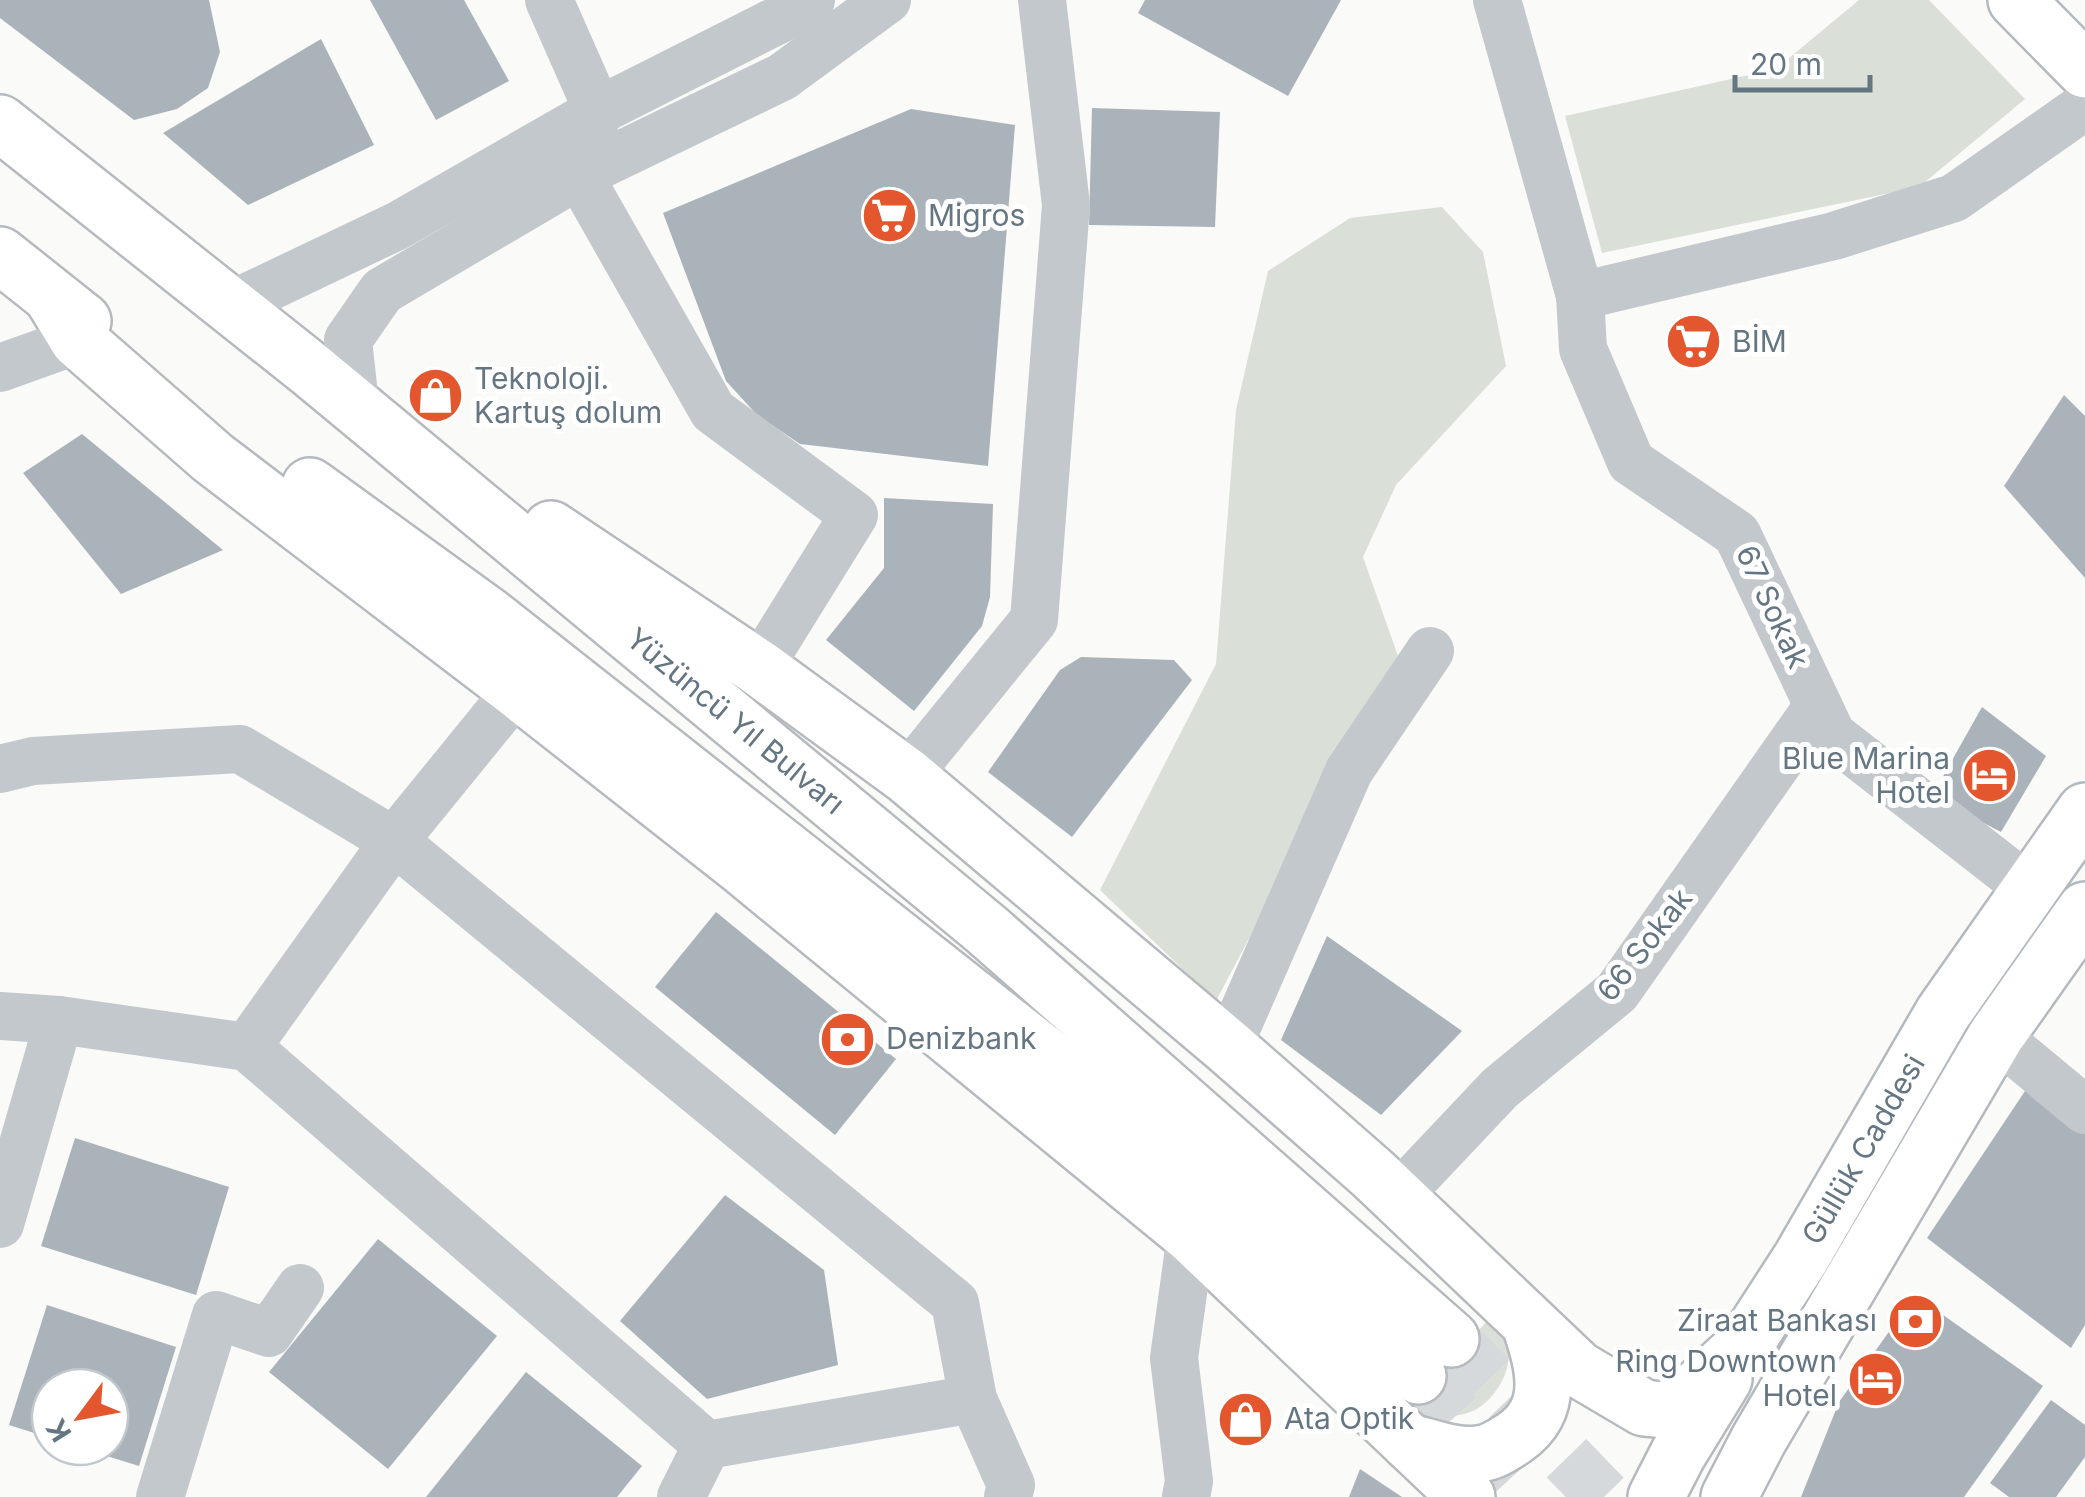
<svg xmlns="http://www.w3.org/2000/svg" width="2085" height="1497" viewBox="0 0 2085 1497" font-family="Inter,sans-serif">
<style>
.green{fill:#dadfd7}
.building{fill:#aab3b9}
.lines{fill:none;stroke-linecap:round;stroke-linejoin:round}
.primary-tunnel{stroke:#d5d9db;stroke-width:55;stroke-dasharray:55 28;stroke-linecap:butt}
.secondary-casing{stroke:#b3babf;stroke-width:60}
.primary-casing{stroke:#b5babe;stroke-width:60}
.street{stroke:#c3c8cc;stroke-width:48}
.secondary{stroke:#fff;stroke-width:55}
.primary{stroke:#fff;stroke-width:55}
.labels{text-anchor:middle;stroke-width:10;stroke-linejoin:round;paint-order:stroke}
.poi-label{font-size:30px;fill:#657683;stroke:#fff;text-anchor:start}
.street-label{font-size:30px;fill:#657683;stroke:#fff}
</style>
<rect width="100%" height="100%" fill="#fafaf8"/>
<g class="green">
<polygon points="1859,0 1929,0 2025,99 1919,187 1602,253 1565,116 1776,69"/>
<polygon points="1442,207 1483,252 1506,366 1396,485 1363,557 1398,656 1216,1001 1100,890 1216,664 1236,410 1268,271 1350,218"/>
<path d="M1488 1320C1494 1325 1501 1330 1505 1337 1518 1362 1497 1400 1473 1411 1464 1415 1452 1416 1442 1418L1413 1400Z"/>
</g>
<g class="building">
<polygon points="0,0 209,0 220,52 208,88 177,109 134,120 0,18"/>
<polygon points="370,0 464,0 509,81 436,120"/>
<polygon points="1145,0 1341,0 1288,96 1138,13"/>
<polygon points="321,39 374,145 248,205 163,133"/>
<polygon points="1092,108 1220,112 1215,227 1089,225"/>
<polygon points="911,109 1015,125 988,466 800,444 757,415 726,381 663,213"/>
<polygon points="2064,395 2085,416 2085,578 2004,486"/>
<polygon points="82,434 223,550 121,594 23,473"/>
<polygon points="884,498 993,504 990,597 982,626 914,711 826,640 884,568"/>
<polygon points="1081,657 1174,660 1192,680 1072,837 988,772 1060,670"/>
<polygon points="1982,707 2046,756 2001,832 1932,796"/>
<polygon points="716,912 896,1059 835,1135 655,987"/>
<polygon points="1327,936 1462,1031 1381,1115 1281,1040"/>
<polygon points="2033,1079 2085,1123 2085,1325 2071,1348 1927,1238"/>
<polygon points="75,1138 229,1187 196,1295 41,1246"/>
<polygon points="725,1195 824,1270 838,1365 707,1399 620,1321"/>
<polygon points="378,1239 497,1336 388,1469 269,1372"/>
<polygon points="1915,1295 2043,1386 1964,1497 1801,1497 1839,1402"/>
<polygon points="47,1305 176,1347 139,1466 81,1448 110,1447 110,1387 50,1387 50,1438 9,1425"/>
<polygon points="526,1372 642,1466 617,1497 426,1497"/>
<polygon points="2051,1400 2085,1425 2085,1457 2056,1497 2009,1497 1990,1483"/>
<polygon points="1360,1469 1402,1497 1349,1497"/>
</g>
<g class="lines">
<g class="primary-tunnel">
<polyline points="1451,1339 1604,1497"/>
<polyline points="1418,1376 1529,1497"/>
</g>
<defs>
<g id="secondary">
<polyline points="2016,0 2085,70"/>
<path id="s1" d="M1744 1346 1801 1258 1943 1013 2085 811"/>
<polyline points="1729,1497 1759,1439 1996,1036 2085,910"/>
</g>
<g id="primary">
<path id="s2" d="M0 123 311 370 987 930 1451 1339"/>
<polyline points="0,255 83,321"/>
<polyline points="53,299 78,340 213,458 517,690 741,866 1191,1235 1467,1497"/>
<polyline points="310,486 488,615 1198,1175 1418,1376"/>
<polyline points="551,529 759,668 907,776 1228,1047 1373,1174 1578,1369 1644,1408 1664,1410 1678,1404 1692,1393 1744,1346"/>
<path d="M1409 1442C1431 1447 1455 1457 1478 1454 1492 1453 1503 1445 1514 1438 1557 1408 1543 1365 1530 1324"/>
<polyline points="1656,1497 1678,1454 1724,1379"/>
</g>
</defs>
<use href="#secondary" class="secondary-casing"/>
<use href="#primary" class="primary-casing"/>
<g class="street">
<polyline points="549,0 598,111"/>
<polyline points="1497,0 1580,296 1583,349 1631,462 1737,534 1832,735 2030,889"/>
<polyline points="598,111 579,175 713,411 854,515 759,668"/>
<polyline points="1580,296 1834,236 1954,198 2085,106"/>
<polyline points="229,306 397,226 598,111 798,10 811,0"/>
<polyline points="0,368 78,340"/>
<polyline points="353,386 348,340 382,291 579,175 782,77 887,0"/>
<polyline points="0,769 33,761 240,749 394,841 955,1303 973,1399 1011,1485 1008,1497"/>
<polyline points="907,776 1034,620 1066,205 1042,0"/>
<polyline points="0,1016 59,1020 247,1047 707,1445"/>
<polyline points="1996,1036 2085,1110"/>
<polyline points="247,1047 394,841 517,690"/>
<polyline points="1228,1047 1349,771 1430,651"/>
<polyline points="1397,1197 1500,1088 1617,992 1818,706"/>
<polyline points="0,1224 59,1020"/>
<polyline points="160,1497 216,1315 269,1333 300,1288"/>
<polyline points="681,1497 707,1445 973,1399"/>
<polyline points="1186,1497 1189,1481 1174,1358 1191,1235"/>
</g>
<use href="#secondary" class="secondary"/>
<use href="#primary" class="primary"/>
</g>
<defs>
<symbol id="supermarket-disc" viewBox="-11 -11 22 22"><circle r="9.5" fill="#e4572e" stroke="#fff"/><path d="M-6-5.5h2.5l.6 2H6L4.5 2H-2.5L-4.4-4H-6ZM-1.5 3.2a1.3 1.3 0 1 0 .1 0ZM3 3.2a1.3 1.3 0 1 0 .1 0Z" fill="#fff"/></symbol>
<symbol id="shop-disc" viewBox="-11 -11 22 22"><circle r="9.5" fill="#e4572e" stroke="#fff"/><path d="M-5-2.5h2.3a2.7 3.5 0 0 1 5.4 0H5L5.5 6h-11ZM-1.5-2.5h3a1.5 2.3 0 0 0-3 0Z" fill="#fff"/></symbol>
<symbol id="hotel-disc" viewBox="-11 -11 22 22"><circle r="9.5" fill="#e4572e" stroke="#fff"/><path d="M-6-4.5h1.5V1H6V5H4.5V3h-9V5H-6ZM-4 0a1.8 1.8 0 1 1 3.6 0ZM.5 0V-2.5h3Q6-2.5 6 0Z" fill="#fff"/></symbol>
<symbol id="bank-disc" viewBox="-11 -11 22 22"><circle r="9.5" fill="#e4572e" stroke="#fff"/><path d="M-6-4H6V4H-6ZM0-2.3a2.3 2.3 0 1 0 0 4.6a2.3 2.3 0 1 0 0-4.6Z" fill="#fff"/></symbol>
</defs>
<g fill-rule="evenodd">
<use href="#supermarket-disc" x="858" y="184" width="63" height="63"/>
<use href="#supermarket-disc" x="1662" y="310" width="63" height="63"/>
<use href="#shop-disc" x="404" y="364" width="63" height="63"/>
<use href="#hotel-disc" x="1958" y="744" width="63" height="63"/>
<use href="#bank-disc" x="816" y="1008" width="63" height="63"/>
<use href="#bank-disc" x="1884" y="1290" width="63" height="63"/>
<use href="#hotel-disc" x="1844" y="1348" width="63" height="63"/>
<use href="#shop-disc" x="1214" y="1388" width="63" height="63"/>
</g>
<g class="labels">
<g class="poi-label">
<text x="928" y="226">Migros</text>
<text x="1732" y="352">BİM</text>
<text x="474" y="389">Teknoloji.<tspan x="474" dy="34">Kartuş dolum</tspan></text>
<text x="1950" y="769" text-anchor="end">Blue Marina<tspan x="1950" dy="34">Hotel</tspan></text>
<text x="886" y="1049">Denizbank</text>
<text x="1877" y="1331" text-anchor="end">Ziraat Bankası</text>
<text x="1837" y="1372" text-anchor="end">Ring Downtown<tspan x="1837" dy="34">Hotel</tspan></text>
<text x="1284" y="1429">Ata Optik</text>
</g>
<g class="street-label">
<text transform="translate(1772 607) rotate(65)" y="10">67 Sokak</text>
<text dy="10" stroke="none"><textPath href="#s2" startOffset="948">Yüzüncü Yıl Bulvarı</textPath></text>
<text transform="translate(1645 945) rotate(-52)" y="10">66 Sokak</text>
<text dy="10" stroke="none"><textPath href="#s1" startOffset="230">Güllük Caddesi</textPath></text>
</g>
</g>
<g transform="translate(80 1417) rotate(238)"><circle r="48" fill="#ffffff" stroke="#c1c8cd" stroke-width="2.5"/>
<path d="M0-8L18 38L0 25L-18 38Z" fill="#e4572e"/>
<text y="-15" font-size="28" font-weight="bold" text-anchor="middle" fill="#657683">K</text>
</g>
<path d="M1735 75v15h135v-15" fill="none" stroke="#657683" stroke-width="5"/>
<text x="1750" y="75" font-size="30" fill="#657683" stroke="#ffffff" stroke-width="8" paint-order="stroke">20 m</text>
</svg>
